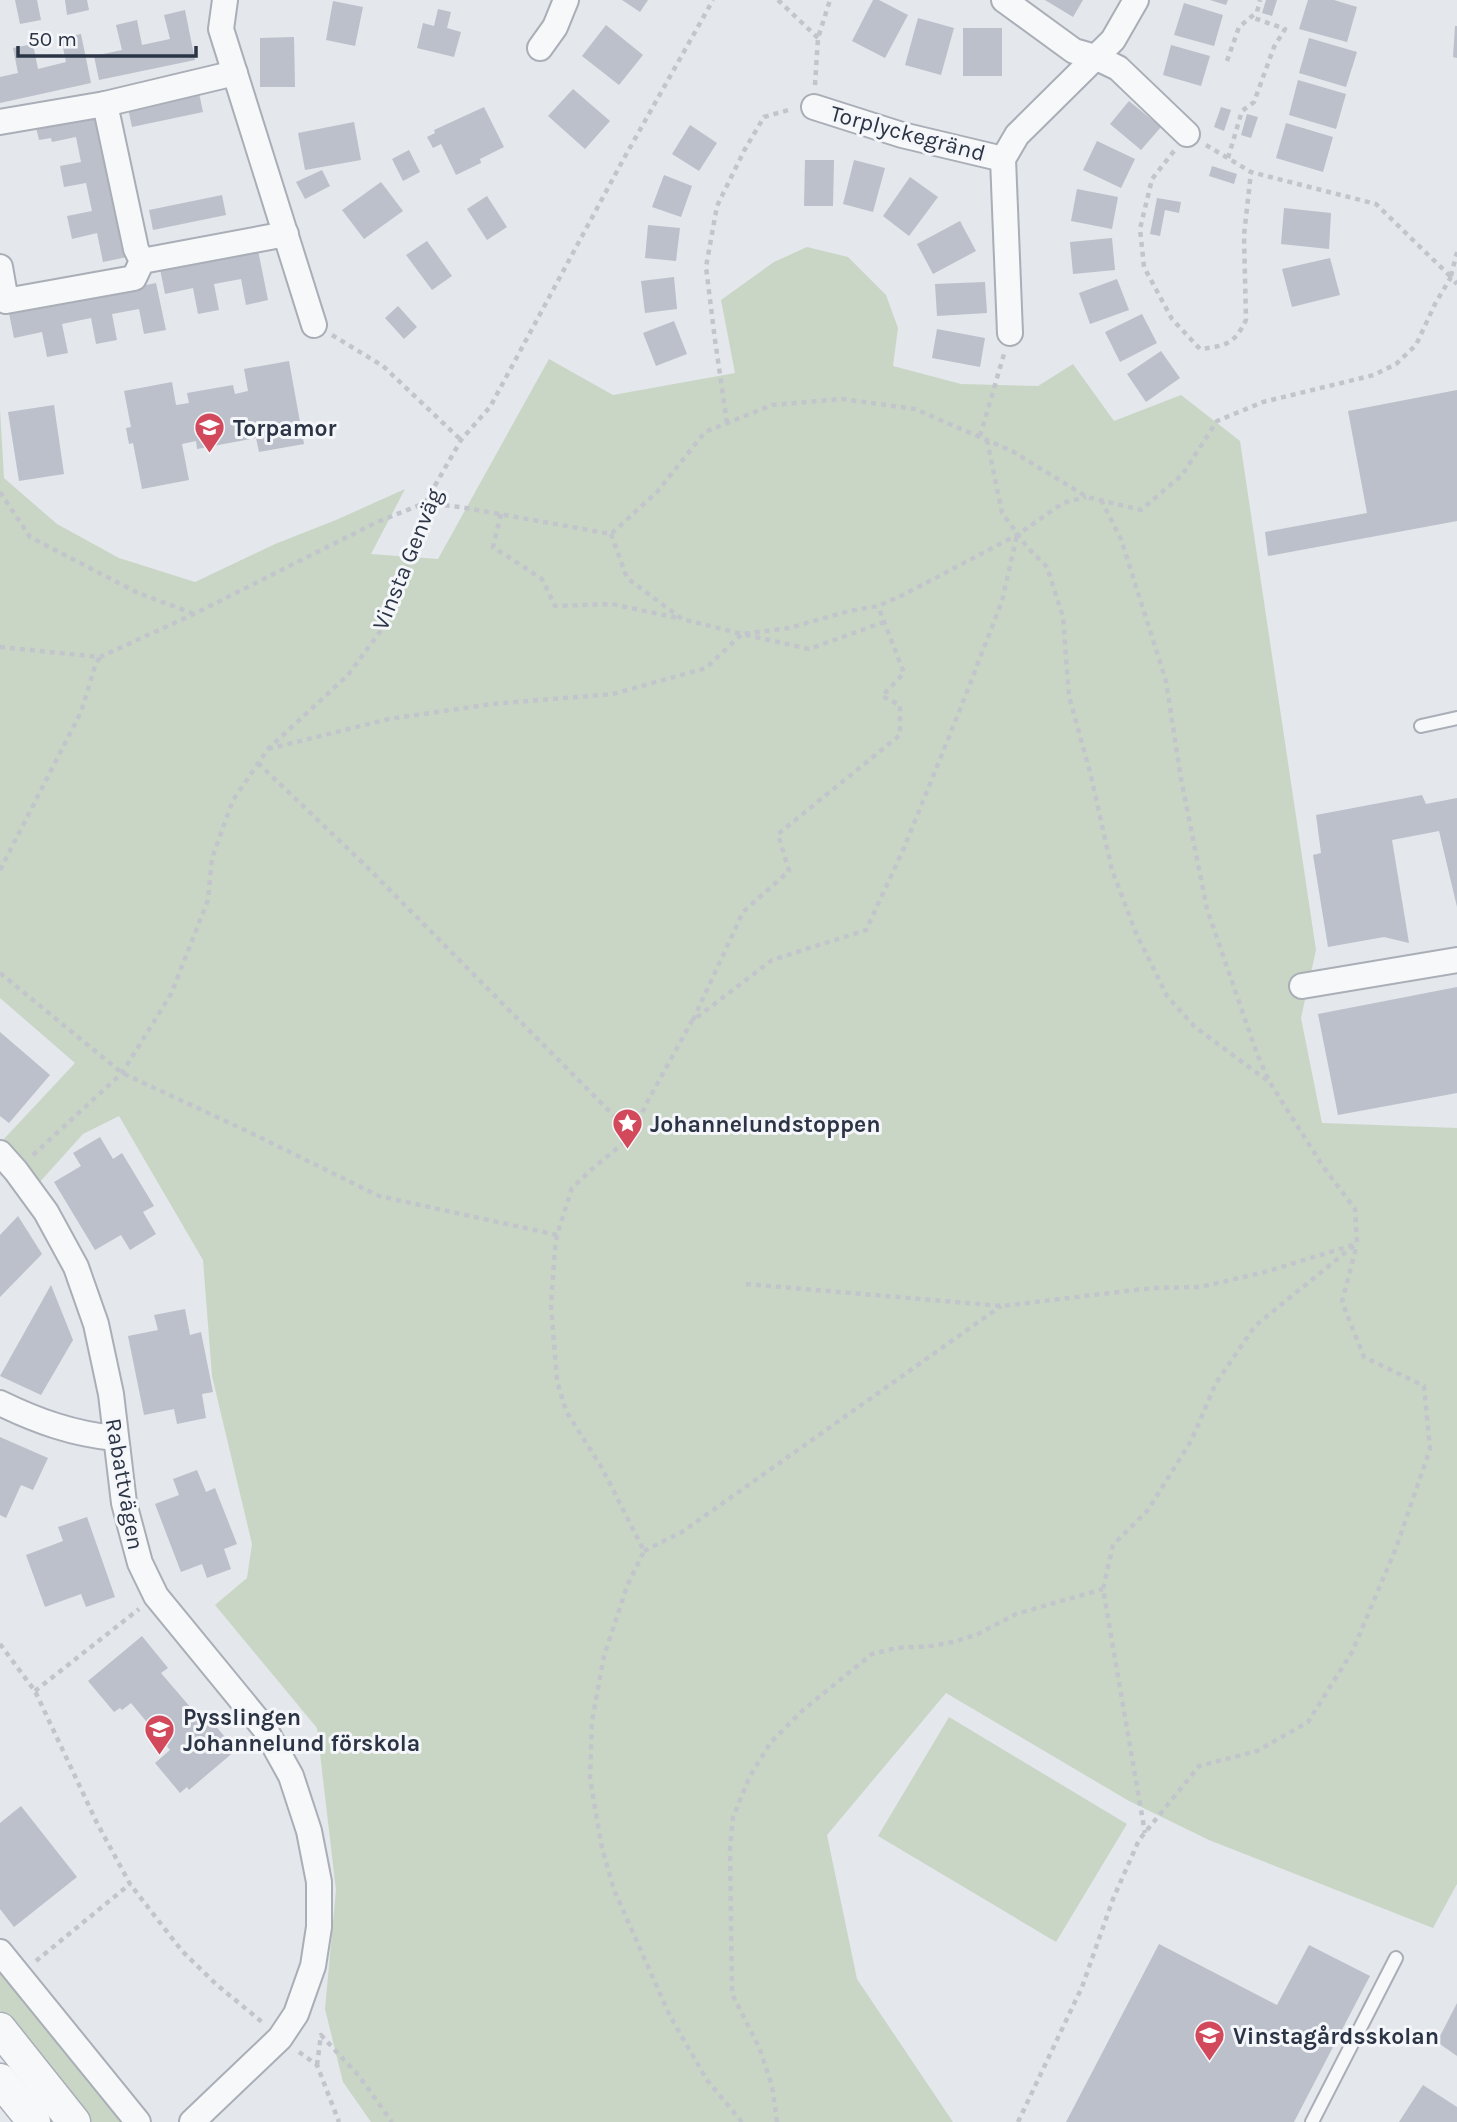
<svg xmlns="http://www.w3.org/2000/svg" width="1457" height="2122" viewBox="0 0 1457 2122" font-family="Karla,sans-serif">
<style>
.green{fill:#c9d6c5}
.building{fill:#bbc0ca}
.lines{fill:none;stroke-linecap:round;stroke-linejoin:round}
.service-casing{stroke:#a9aeb7;stroke-width:16}
.minor-casing{stroke:#a9aeb7;stroke-width:28}
.tertiary-casing{stroke:#a9aeb7;stroke-width:35}
.path{stroke:#c2c5cb;stroke-width:4.5;stroke-dasharray:5 5;stroke-linecap:butt}
.service{stroke:#f7f8fa;stroke-width:12}
.minor{stroke:#f7f8fa;stroke-width:24}
.tertiary{stroke:#f7f8fa;stroke-width:32}
.labels{text-anchor:middle;stroke-width:6;stroke-linejoin:round;paint-order:stroke}
.street-label{font-size:23px;fill:#2b3445;stroke:#f4f6f9}
.poi-label{font-size:23px;font-weight:bold;fill:#2b3445;stroke:#f4f6f9;text-anchor:start}
</style>
<rect width="100%" height="100%" fill="#e4e7ec"/>
<g class="green">
<polygon points="807,247 848,257 886,295 898,328 893,366 961,384 1038,386 1073,364 1114,421 1181,395 1240,441 1316,950 1301,1018 1322,1123 1457,1128 1457,1884 1433,1928 1209,1840 1129,1801 946,1693 827,1835 857,1979 953,2122 371,2122 343,2082 325,2009 336,1890 317,1728 215,1605 247,1578 252,1544 212,1376 203,1260 119,1116 83,1134 38,1184 2,1141 75,1063 0,998 0,409 4,478 57,524 119,558 195,582 275,544 336,520 405,489 371,554 438,559 549,359 613,395 735,373 721,300 774,262"/>
<polygon points="949,1717 1127,1824 1056,1942 878,1836"/>
<polygon points="0,1965 126,2122 88,2122 0,2010"/>
</g>
<g class="building">
<polygon points="15,0 37,0 41,20 20,24"/>
<polygon points="65,0 87,0 89,10 67,15"/>
<polygon points="622,0 648,0 640,12"/>
<polygon points="873,0 879,0 908,15 885,58 852,41"/>
<polygon points="1045,0 1083,0 1073,17"/>
<polygon points="1210,0 1228,0 1226,5"/>
<polygon points="1266,0 1277,0 1272,16 1262,13"/>
<polygon points="1308,0 1334,0 1357,7 1347,42 1299,29"/>
<polygon points="333,1 363,7 355,46 326,40"/>
<polygon points="1184,3 1223,15 1214,46 1174,35"/>
<polygon points="438,9 451,12 447,28 461,32 454,57 417,48 423,23 434,26"/>
<polygon points="185,10 195,60 99,80 94,56 122,50 116,25 137,20 142,45 170,39 164,15"/>
<polygon points="918,18 954,28 941,75 905,65"/>
<polygon points="606,25 643,55 619,85 582,56"/>
<polygon points="1455,26 1457,26 1457,58 1453,57"/>
<rect x="963" y="28" width="39" height="48"/>
<polygon points="81,34 91,83 0,103 0,77 18,73 13,48 33,44 38,69 66,62 61,38"/>
<polygon points="294,37 295,87 260,87 260,38"/>
<polygon points="1309,38 1357,52 1346,87 1299,73"/>
<polygon points="1171,45 1210,56 1201,86 1163,75"/>
<polygon points="1298,80 1346,94 1336,129 1289,115"/>
<polygon points="573,89 610,121 585,149 548,116"/>
<polygon points="199,93 203,112 132,127 128,108"/>
<polygon points="1129,101 1161,127 1141,150 1110,124"/>
<polygon points="484,107 504,147 480,159 481,163 456,175 441,144 433,148 427,137 435,133 434,130"/>
<polygon points="1221,107 1231,110 1224,131 1214,127"/>
<polygon points="97,110 127,257 103,262 97,233 72,239 67,216 92,211 86,183 64,187 60,166 81,162 76,137 52,142 51,138 39,140 35,123"/>
<polygon points="1247,114 1258,117 1251,138 1241,135"/>
<polygon points="354,122 361,160 305,170 298,133"/>
<polygon points="1286,123 1333,137 1323,172 1276,158"/>
<polygon points="690,125 717,143 699,171 672,154"/>
<polygon points="1097,141 1135,159 1121,188 1083,170"/>
<polygon points="409,150 420,172 403,181 392,159"/>
<polygon points="805,160 834,160 833,206 804,206"/>
<polygon points="854,160 885,168 873,212 843,204"/>
<polygon points="1212,166 1237,174 1234,184 1209,176"/>
<polygon points="322,170 330,186 305,199 296,182"/>
<polygon points="664,175 692,186 681,217 652,207"/>
<polygon points="910,177 938,197 909,236 883,216"/>
<polygon points="381,182 403,211 364,239 342,210"/>
<polygon points="1077,189 1118,197 1112,229 1071,221"/>
<polygon points="222,195 226,215 153,230 149,210"/>
<polygon points="487,196 507,227 487,240 467,209"/>
<polygon points="1157,198 1181,202 1179,213 1165,210 1160,236 1150,234"/>
<polygon points="1284,208 1331,213 1329,249 1281,244"/>
<polygon points="960,221 976,251 933,274 917,244"/>
<polygon points="648,225 680,228 676,261 645,258"/>
<polygon points="1112,238 1115,270 1073,274 1070,242"/>
<polygon points="427,241 452,276 432,290 406,255"/>
<polygon points="258,250 268,300 246,305 241,279 214,284 219,310 198,314 193,288 165,294 160,269"/>
<polygon points="1330,258 1340,295 1292,307 1282,269"/>
<polygon points="674,277 677,309 645,313 641,281"/>
<polygon points="1117,279 1129,310 1090,324 1079,293"/>
<polygon points="985,282 987,313 937,316 935,284"/>
<polygon points="156,283 166,330 144,334 139,309 112,314 117,340 96,344 91,318 62,324 68,353 47,357 42,332 14,338 9,313"/>
<polygon points="398,306 417,327 404,339 385,318"/>
<polygon points="1142,314 1157,343 1120,362 1105,332"/>
<polygon points="674,321 687,354 656,366 643,333"/>
<polygon points="937,329 985,338 980,367 932,358"/>
<polygon points="1161,351 1180,378 1146,402 1127,374"/>
<polygon points="289,361 304,444 259,452 256,438 197,449 196,441 182,444 189,480 142,489 133,443 129,444 126,428 131,427 124,391 172,382 176,405 189,403 187,393 233,385 235,394 248,391 244,369"/>
<polygon points="1457,390 1457,521 1268,556 1265,532 1367,513 1348,411"/>
<polygon points="54,405 64,474 19,481 8,412"/>
<polygon points="1422,795 1426,804 1457,798 1457,907 1439,831 1392,840 1409,943 1384,937 1328,947 1313,855 1321,853 1316,815"/>
<polygon points="1457,987 1457,1093 1338,1115 1318,1014"/>
<polygon points="0,1032 50,1075 9,1123 0,1116"/>
<polygon points="100,1137 113,1159 122,1153 154,1206 143,1212 156,1234 130,1250 121,1235 95,1250 54,1182 81,1166 73,1153"/>
<polygon points="18,1216 42,1254 0,1297 0,1235"/>
<polygon points="51,1285 73,1340 41,1395 0,1376"/>
<polygon points="185,1309 190,1335 201,1332 213,1392 202,1394 206,1418 177,1424 174,1409 144,1415 128,1336 158,1330 154,1315"/>
<polygon points="0,1437 48,1458 33,1490 21,1485 6,1518 0,1515"/>
<polygon points="197,1470 206,1492 215,1488 237,1544 224,1549 231,1569 207,1578 202,1564 181,1572 155,1504 179,1495 173,1479"/>
<polygon points="87,1517 115,1597 86,1607 81,1594 45,1607 26,1555 63,1541 58,1527"/>
<polygon points="142,1636 168,1668 161,1673 203,1722 208,1717 236,1750 189,1790 187,1787 180,1793 155,1763 170,1750 131,1703 122,1710 120,1708 114,1712 88,1681"/>
<polygon points="21,1806 77,1877 14,1927 0,1909 0,1823"/>
<polygon points="1159,1944 1277,2005 1309,1945 1370,1976 1294,2122 1066,2122"/>
<polygon points="1457,2003 1457,2056 1437,2042"/>
<polygon points="1423,2085 1457,2107 1457,2122 1399,2122"/>
</g>
<g class="lines">
<defs>
<g id="service">
<polyline points="1421,726 1457,718"/>
<polyline points="1312,2122 1396,1958"/>
</g>
<g id="minor">
<polyline points="225,0 221,29 314,325"/>
<polyline points="1004,0 1074,51 1095,57 1118,68 1187,134"/>
<polyline points="540,48 555,27 566,0"/>
<polyline points="814,107 902,135 1003,159"/>
<polyline points="0,122 105,104"/>
<polyline points="142,261 136,249 105,104 235,73"/>
<polyline points="0,267 6,301 134,278 142,261 286,234"/>
<polyline points="1010,333 1003,159 1017,135 1113,40 1136,0"/>
<polyline points="1302,986 1457,960"/>
<polyline points="0,1153 16,1171 46,1212 76,1267 96,1324 111,1394 124,1503 140,1563 156,1596 265,1729 291,1776 309,1831 319,1882 319,1927 313,1966 296,2014 280,2038 192,2122"/>
<path d="M0 1403C37 1421 73 1434 115 1438"/>
<polyline points="0,1952 138,2122"/>
</g>
<g id="tertiary">
<polyline points="0,2029 74,2122"/>
<polyline points="0,2080 34,2122"/>
</g>
</defs>
<use href="#service" class="service-casing"/>
<use href="#minor" class="minor-casing"/>
<use href="#tertiary" class="tertiary-casing"/>
<g class="path">
<polyline points="778,0 818,38"/>
<polyline points="1227,61 1239,27 1257,12 1260,0"/>
<polyline points="815,85 818,38 830,0"/>
<polyline points="1206,145 1251,172 1376,204 1451,277"/>
<path d="M1174 151 1152 179 1140 229 1144 267 1172 319 1200 349C1225 346 1234 345 1246 320L1244 235 1251 172"/>
<polyline points="1228,158 1242,111 1254,102 1274,47 1285,29 1251,17"/>
<polyline points="1451,276 1457,252"/>
<polyline points="332,335 383,366 461,440"/>
<polyline points="727,423 715,340 706,267 717,206 745,149 764,117 792,109"/>
<polyline points="980,436 1004,354"/>
<polyline points="987,440 1002,513 1028,548 1047,567 1063,617 1069,696 1091,776 1112,870 1136,933 1167,996 1195,1027 1268,1081"/>
<polyline points="0,492 30,537 138,593 192,613"/>
<polyline points="1101,500 1121,539 1166,681 1181,779 1207,909 1257,1054 1269,1081 1322,1165 1355,1209 1357,1243 1255,1326 1216,1383 1191,1441 1148,1510 1113,1545 1103,1589 1145,1833"/>
<polyline points="501,514 493,547 542,579 555,606 612,604 678,618"/>
<polyline points="611,534 627,578 682,619 742,634 789,628 849,611 878,606 903,595 1017,535 1063,503 1086,497"/>
<polyline points="0,647 100,657 194,614 377,522 425,503 460,507 611,534 657,492 705,432 772,405 842,399 915,409 1012,451 1087,497 1141,510 1182,475 1217,421 1263,402 1374,375 1396,364 1416,345 1435,304 1451,277 1457,284"/>
<polyline points="268,749 389,719 492,704 613,694 706,668 742,634 809,649 884,622"/>
<polyline points="258,763 366,866 625,1127"/>
<polyline points="0,870 81,712 95,666 100,657"/>
<polyline points="0,973 122,1073 247,1131 379,1196 557,1235"/>
<polyline points="693,1020 743,912 789,871 778,834 900,735 900,705 882,696 904,673 878,606"/>
<polyline points="33,1155 122,1073 171,994 208,900 212,858 233,800 268,749 348,675 382,629 407,567 425,503 461,440 490,407 623,160 713,0"/>
<polyline points="746,1284 1002,1306 1152,1288 1200,1287 1265,1272 1353,1245"/>
<polyline points="644,1551 682,1532 1001,1306"/>
<polyline points="0,1644 35,1691 97,1823 130,1884 182,1951 217,1985 262,2022"/>
<polyline points="35,1691 139,1609"/>
<polyline points="36,1961 130,1884"/>
<polyline points="299,2052 317,2065 339,2122"/>
<polyline points="317,2065 321,2035 359,2076 392,2122"/>
<polyline points="742,2122 707,2080 670,2016 614,1890 602,1848 590,1779 592,1721 604,1656 627,1586 644,1551 602,1468 566,1411 557,1381 551,1305 555,1249 557,1235 572,1188 592,1169 633,1135 646,1104 692,1021 772,960 866,930 904,848 961,707 1002,601 1017,535"/>
<polyline points="777,2122 772,2086 759,2047 732,1994 730,1848 733,1817 750,1776 771,1742 803,1710 872,1654 896,1648 931,1646 953,1642 978,1634 1016,1614 1103,1589"/>
<polyline points="1018,2122 1082,1987 1113,1899 1139,1840 1199,1766 1257,1751 1308,1722 1352,1652 1396,1548 1430,1449 1424,1386 1364,1357 1342,1302 1357,1244"/>
</g>
<use href="#service" class="service"/>
<use href="#minor" class="minor"/>
<use href="#tertiary" class="tertiary"/>
</g>
<defs>
<symbol id="school-pin" viewBox="-11 -11 22 30"><path d="M0 17L-7.5 6A9.5 9.5 0 1 1 7.5 6Z" fill="#d1495b" stroke="#f4f6f9"/><path d="M0-5L7-2L0 1L-7-2ZM-4 1L0 2.5L4 1V4Q0 6-4 4Z" fill="#fff"/></symbol>
<symbol id="sight-pin" viewBox="-11 -11 22 30"><path d="M0 17L-7.5 6A9.5 9.5 0 1 1 7.5 6Z" fill="#d1495b" stroke="#f4f6f9"/><path d="M0-6L1.8-2.2L6-1.7L2.9 1.2L3.7 5.4L0 3.3L-3.7 5.4L-2.9 1.2L-6-1.7L-1.8-2.2Z" fill="#fff"/></symbol>
</defs>
<g fill-rule="evenodd">
<use href="#school-pin" x="192" y="410" width="35" height="47"/>
<use href="#sight-pin" x="610" y="1106" width="35" height="47"/>
<use href="#school-pin" x="142" y="1712" width="35" height="47"/>
<use href="#school-pin" x="1192" y="2018" width="35" height="47"/>
</g>
<g class="labels">
<g class="street-label">
<text transform="translate(908 133) rotate(15)" y="8">Torplyckegränd</text>
<text transform="translate(407 559) rotate(-68)" y="8">Vinsta Genväg</text>
<text transform="translate(125 1484) rotate(80)" y="8">Rabattvägen</text>
</g>
<g class="poi-label">
<text x="233" y="436">Torpamor</text>
<text x="650" y="1132">Johannelundstoppen</text>
<text x="183" y="1725">Pysslingen<tspan x="183" dy="26">Johannelund förskola</tspan></text>
<text x="1233" y="2044">Vinstagårdsskolan</text>
</g>
</g>
<path d="M18 46v10h178v-10" fill="none" stroke="#2b3445" stroke-width="3.5"/>
<text x="28" y="46" font-size="21" fill="#2b3445" stroke="#f4f6f9" stroke-width="5" paint-order="stroke">50 m</text>
</svg>
